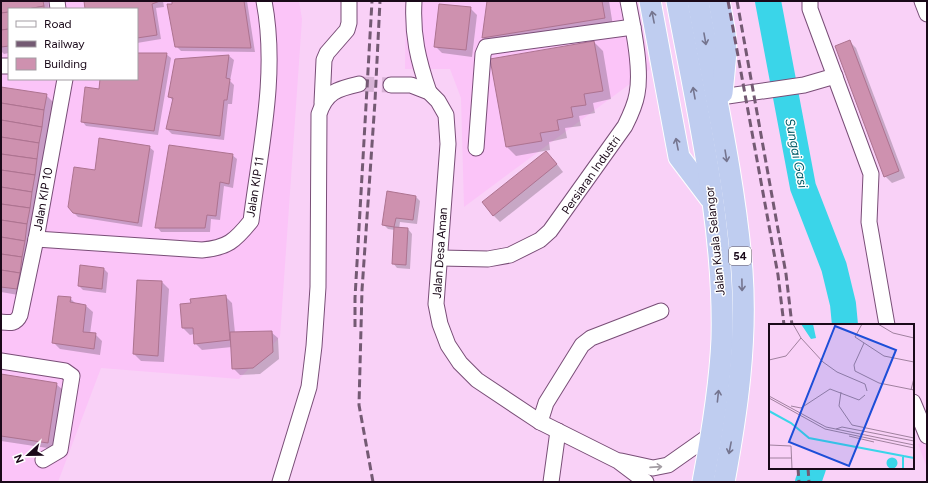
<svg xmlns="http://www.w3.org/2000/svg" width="928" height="483" viewBox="0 0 928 483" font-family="Figtree,sans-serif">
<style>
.built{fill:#fbc4f8;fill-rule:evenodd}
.shadow{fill:#0003}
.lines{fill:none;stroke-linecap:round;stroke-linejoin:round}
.river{stroke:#3ad5e9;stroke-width:26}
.building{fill:#ce91af;stroke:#ad7390}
.minor-tunnel{stroke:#d8b3d6;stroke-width:15;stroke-dasharray:15 8;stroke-linecap:butt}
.minor-casing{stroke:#794e77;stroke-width:17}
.highway-casing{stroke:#fff;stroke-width:23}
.minor{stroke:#fff;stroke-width:15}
.highway{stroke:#bfcdf0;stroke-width:21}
.rail{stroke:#745a73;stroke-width:3;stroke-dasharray:8 4;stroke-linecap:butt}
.oneway{stroke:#75758f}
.oneway2{stroke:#a39da3}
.labels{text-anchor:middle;stroke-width:3;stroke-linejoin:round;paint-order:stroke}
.shield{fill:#fff;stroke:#5f535e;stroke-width:1}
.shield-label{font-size:11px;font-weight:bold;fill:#1a0919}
.street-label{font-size:12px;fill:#1a0919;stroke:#fff}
.water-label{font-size:13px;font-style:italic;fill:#005b66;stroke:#fff}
.inset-river{fill:none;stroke:#3ad5e9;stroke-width:2}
.inset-road{fill:none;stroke:#a0819e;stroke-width:1}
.view{fill:#1d4ed8;fill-opacity:0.15;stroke:#1d4ed8;stroke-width:2}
.inset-edge{fill:none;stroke:#1a0919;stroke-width:2}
</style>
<rect width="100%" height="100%" fill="#f9d1f7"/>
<g class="built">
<path d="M1 1H299L302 19 280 337 239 379 101 368 58 482H1ZM9 9H137V79H9Z"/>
<polygon points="406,1 637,1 650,69 464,207 461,98 450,69 405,69"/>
<polygon points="927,441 927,468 918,444"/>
</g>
<g class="shadow">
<polygon points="1,1 48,1 49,9 9,9 9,53 4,54 1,51"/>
<polygon points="85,1 163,1 164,7 156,8 161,39 137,43 137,9 86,9"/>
<polygon points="173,1 247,1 255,52 181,51 176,46"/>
<polygon points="488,1 609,1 613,26 492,47 483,38"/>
<polygon points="470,8 477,15 472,57 442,53 435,46"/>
<polygon points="849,41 856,48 905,178 892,183 885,176"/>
<polygon points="594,42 603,51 611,99 593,103 595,113 579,116 581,126 565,128 567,138 549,142 550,150 516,156 507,147"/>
<polygon points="137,54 166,54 171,58 158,135 86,126 82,121 100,90 101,79 137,79"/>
<polygon points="229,56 234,60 230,81 234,85 232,104 228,104 224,140 172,134 167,129 173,101 169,96 175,59"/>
<polygon points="1,88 46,95 53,102 24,296 1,292"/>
<polygon points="149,147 154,151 142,227 78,217 73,212 95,172"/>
<polygon points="232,155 237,159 233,188 224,186 220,220 211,219 210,232 161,232 157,227"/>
<polygon points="553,159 563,172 500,222 493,215"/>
<polygon points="388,193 416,197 420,201 417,224 400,222 399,229 408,229 412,234 410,269 397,268 393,263 395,230 388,229 384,225"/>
<polygon points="104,269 108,273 106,293 83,290 79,286"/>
<polygon points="162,282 169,289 164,362 141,361 134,354"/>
<polygon points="225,296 232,303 235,333 271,332 278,338 279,359 260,374 240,375 233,368 232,347 202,350 195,343 194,334 190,335 183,328"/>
<polygon points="70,298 76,304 86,306 93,312 90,334 95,334 102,341 100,355 60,349 53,342"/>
<polygon points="1,384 56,384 63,390 54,449 1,441"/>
</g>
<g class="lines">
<g class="river">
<polyline points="768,1 803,187 834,267 843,304 845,325"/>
<polyline points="808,482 813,468"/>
</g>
</g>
<g class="building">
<polygon points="1,1 43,1 44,6 28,9 9,9 9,12 1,13"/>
<polygon points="84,1 160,1 152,4 157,35 137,38 137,9 85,9"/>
<polygon points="172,1 244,1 251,48 175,47 167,4 172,4"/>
<polygon points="487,1 602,1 605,18 482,38"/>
<polygon points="439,4 471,7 466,50 434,47"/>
<polygon points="44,6 44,9 28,9"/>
<polygon points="9,12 9,29 1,30 1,13"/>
<polygon points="9,29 9,46 1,47 1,30"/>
<polygon points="850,40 899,171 884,177 835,46"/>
<polygon points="594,41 603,91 584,94 586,105 571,107 573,117 557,120 559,130 540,133 542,141 506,147 490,59"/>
<polygon points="137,53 167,53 154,131 81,122 85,87 99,89 100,79 137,79"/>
<polygon points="229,55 226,78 230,79 227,100 224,100 220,136 166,129 173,98 168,97 175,59"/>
<polygon points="1,87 47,94 44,110 1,103"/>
<polygon points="1,103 44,110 42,127 1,120"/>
<polygon points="1,120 42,127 39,143 1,137"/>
<polygon points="1,137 39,143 37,159 1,154"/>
<polygon points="99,138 150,146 138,223 73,213 68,207 74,167 95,170"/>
<polygon points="169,145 233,154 229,184 220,182 216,216 207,215 205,228 155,228"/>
<polygon points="546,151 557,164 493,216 482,202"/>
<polygon points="1,154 37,159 35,175 1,170"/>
<polygon points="1,170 35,175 32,192 1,187"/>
<polygon points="1,187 32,192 30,208 1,204"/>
<polygon points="387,191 416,196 413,220 396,218 394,227 382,225"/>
<polygon points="1,204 30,208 27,224 1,220"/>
<polygon points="1,220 27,224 25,241 1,237"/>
<polygon points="394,227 408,228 406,265 392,264"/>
<polygon points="1,237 25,241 22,257 1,254"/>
<polygon points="1,254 22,257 20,273 1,270"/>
<polygon points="80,265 104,268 102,289 78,286"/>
<polygon points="1,270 20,273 17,289 1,287"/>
<polygon points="137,280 162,281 158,356 133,354"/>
<polygon points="226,295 230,340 194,344 193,328 182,328 180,304 191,303 190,299"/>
<polygon points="58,296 71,297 70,302 86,305 83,332 96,333 94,349 52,343"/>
<polygon points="272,331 273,352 253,368 232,369 230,332"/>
<polygon points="1,374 57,383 48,443 1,436"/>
</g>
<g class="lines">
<polyline class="minor-tunnel" points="359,84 391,85"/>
<defs>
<g id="minor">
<polyline points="57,1 58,9"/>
<path d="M414 1C412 35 418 60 429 92"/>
<polyline points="810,1 810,9 871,174 869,222 887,325"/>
<polyline points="922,1 927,14"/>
<polyline points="1,66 9,66"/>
<polyline points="391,85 411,85 429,92 438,101 446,115 448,144 436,304 440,324 448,345 460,363 477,380 540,422 618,461 646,482"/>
<polyline points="721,97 804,85 835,76"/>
<polyline points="322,103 324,60 327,53 347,30 349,23 349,1"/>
<polyline points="476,148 483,54 486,47 633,27"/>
<path d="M36 239 202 250C227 248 235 241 251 221 260 149 278 74 264 1"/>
<path d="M440 258 488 259 510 255 540 240 550 231 625 126C630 116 635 106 637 94 642 69 633 27 628 1"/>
<path d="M1 322C10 323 16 324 20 315L36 239 65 79"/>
<polyline points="1,361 65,371 72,376 60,450 43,460"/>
<polyline points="913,402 927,436"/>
<polyline points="540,422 546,403 582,345 591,338 661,311"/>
<polyline points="621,461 653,468 668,465 712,434"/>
<path d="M280 482 309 387 314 346 318 287 319 114C326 92 337 89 359 84"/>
<polyline points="551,482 558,431"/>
</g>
<g id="highway">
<polyline points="650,1 679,157 710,198"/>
<path d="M677 1C697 109 725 228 722 339 720 387 712 434 703 482"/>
<path d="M698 1C714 89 735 182 742 271 747 342 737 412 724 482"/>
<polyline points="719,1 725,34 726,52 722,93"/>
</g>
</defs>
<use href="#minor" class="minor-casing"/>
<use href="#highway" class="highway-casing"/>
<use href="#minor" class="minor"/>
<use href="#highway" class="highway"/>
<g class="rail">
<polyline points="728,1 778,275 784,325"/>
<polyline points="737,1 786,274 792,325"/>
<polyline points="355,327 355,298 372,1"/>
<polyline points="798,468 799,482"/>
<polyline points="808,468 809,482"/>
<polyline points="373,482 359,405 362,290 375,101 380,1"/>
</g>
</g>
<defs><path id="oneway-shaft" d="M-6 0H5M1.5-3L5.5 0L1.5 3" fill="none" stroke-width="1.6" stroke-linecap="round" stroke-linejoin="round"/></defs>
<g class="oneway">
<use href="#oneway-shaft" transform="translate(653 17) rotate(-101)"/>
<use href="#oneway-shaft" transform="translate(705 39) rotate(80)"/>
<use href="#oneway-shaft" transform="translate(694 93) rotate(-100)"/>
<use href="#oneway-shaft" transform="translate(677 144) rotate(-101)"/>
<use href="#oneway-shaft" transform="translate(726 156) rotate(81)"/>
<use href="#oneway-shaft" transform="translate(742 285) rotate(89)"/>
<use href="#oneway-shaft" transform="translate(718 396) rotate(-84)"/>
<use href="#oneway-shaft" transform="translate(730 448) rotate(101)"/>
</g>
<use class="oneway2" href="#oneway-shaft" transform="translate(656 467) rotate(-4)"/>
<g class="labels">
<rect class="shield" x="729" y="247" width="22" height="18" rx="3"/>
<g class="shield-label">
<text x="740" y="260">54</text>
</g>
<g class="street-label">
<text transform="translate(591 175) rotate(-55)" y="4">Persiaran Industri</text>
<text transform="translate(255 187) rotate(-81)" y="4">Jalan KIP 11</text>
<text transform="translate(43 199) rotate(-80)" y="4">Jalan KIP 10</text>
<text transform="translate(715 241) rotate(-96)" y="4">Jalan Kuala Selangor</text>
<text transform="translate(440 253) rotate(-86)" y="4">Jalan Desa Aman</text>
</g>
<g class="water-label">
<text transform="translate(797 153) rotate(79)" y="5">Sungai Gasi</text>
</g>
</g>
<g transform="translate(769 324)">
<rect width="145" height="145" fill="#f9d1f7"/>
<path d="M32 0H44L47 14 42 15ZM117.5 139a5.5 5.5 0 1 1 11 0a5.5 5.5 0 1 1-11 0Z" fill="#3ad5e9"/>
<path class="inset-river" d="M0 87 22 99 40 114 145 134M134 145V131"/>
<path class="inset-road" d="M24 0 32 14 54 38 68 48 96 60 98 67M93 0 86 13 115 32 145 38M109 0 124 9 145 14M95 19 85 41 86 47 110 59 145 66M0 36 17 32 32 14M142 66 145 54M72 68 70 82 83 101 145 114M0 72 57 103 145 121M0 74 56 105 145 124M22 82 32 84 61 65 90 76 96 71M67 105 73 103 145 117M80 112 105 118M0 121 22 122 23 145M0 134H23"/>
<path class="view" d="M66 2 127 26 80 142 20 118Z"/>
<rect width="145" height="145" class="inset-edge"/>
</g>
<rect width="928" height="483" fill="none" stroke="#1a0919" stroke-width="4"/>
<rect x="8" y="8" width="130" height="72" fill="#ffffff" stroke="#a39da3"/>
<rect x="16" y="21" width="20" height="6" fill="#ffffff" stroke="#a39da3"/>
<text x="44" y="28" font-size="12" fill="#1a0919">Road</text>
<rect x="16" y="41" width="20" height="6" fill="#745a73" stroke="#a39da3"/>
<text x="44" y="48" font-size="12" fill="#1a0919">Railway</text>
<rect x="16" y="58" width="20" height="12" fill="#ce91af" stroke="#a39da3"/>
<text x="44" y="68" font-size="12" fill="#1a0919">Building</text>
<g transform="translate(28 455) rotate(248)" stroke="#ffffff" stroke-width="3" paint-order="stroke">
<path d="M0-3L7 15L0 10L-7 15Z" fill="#1a0919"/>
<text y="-6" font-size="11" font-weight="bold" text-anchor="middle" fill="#1a0919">N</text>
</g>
</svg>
